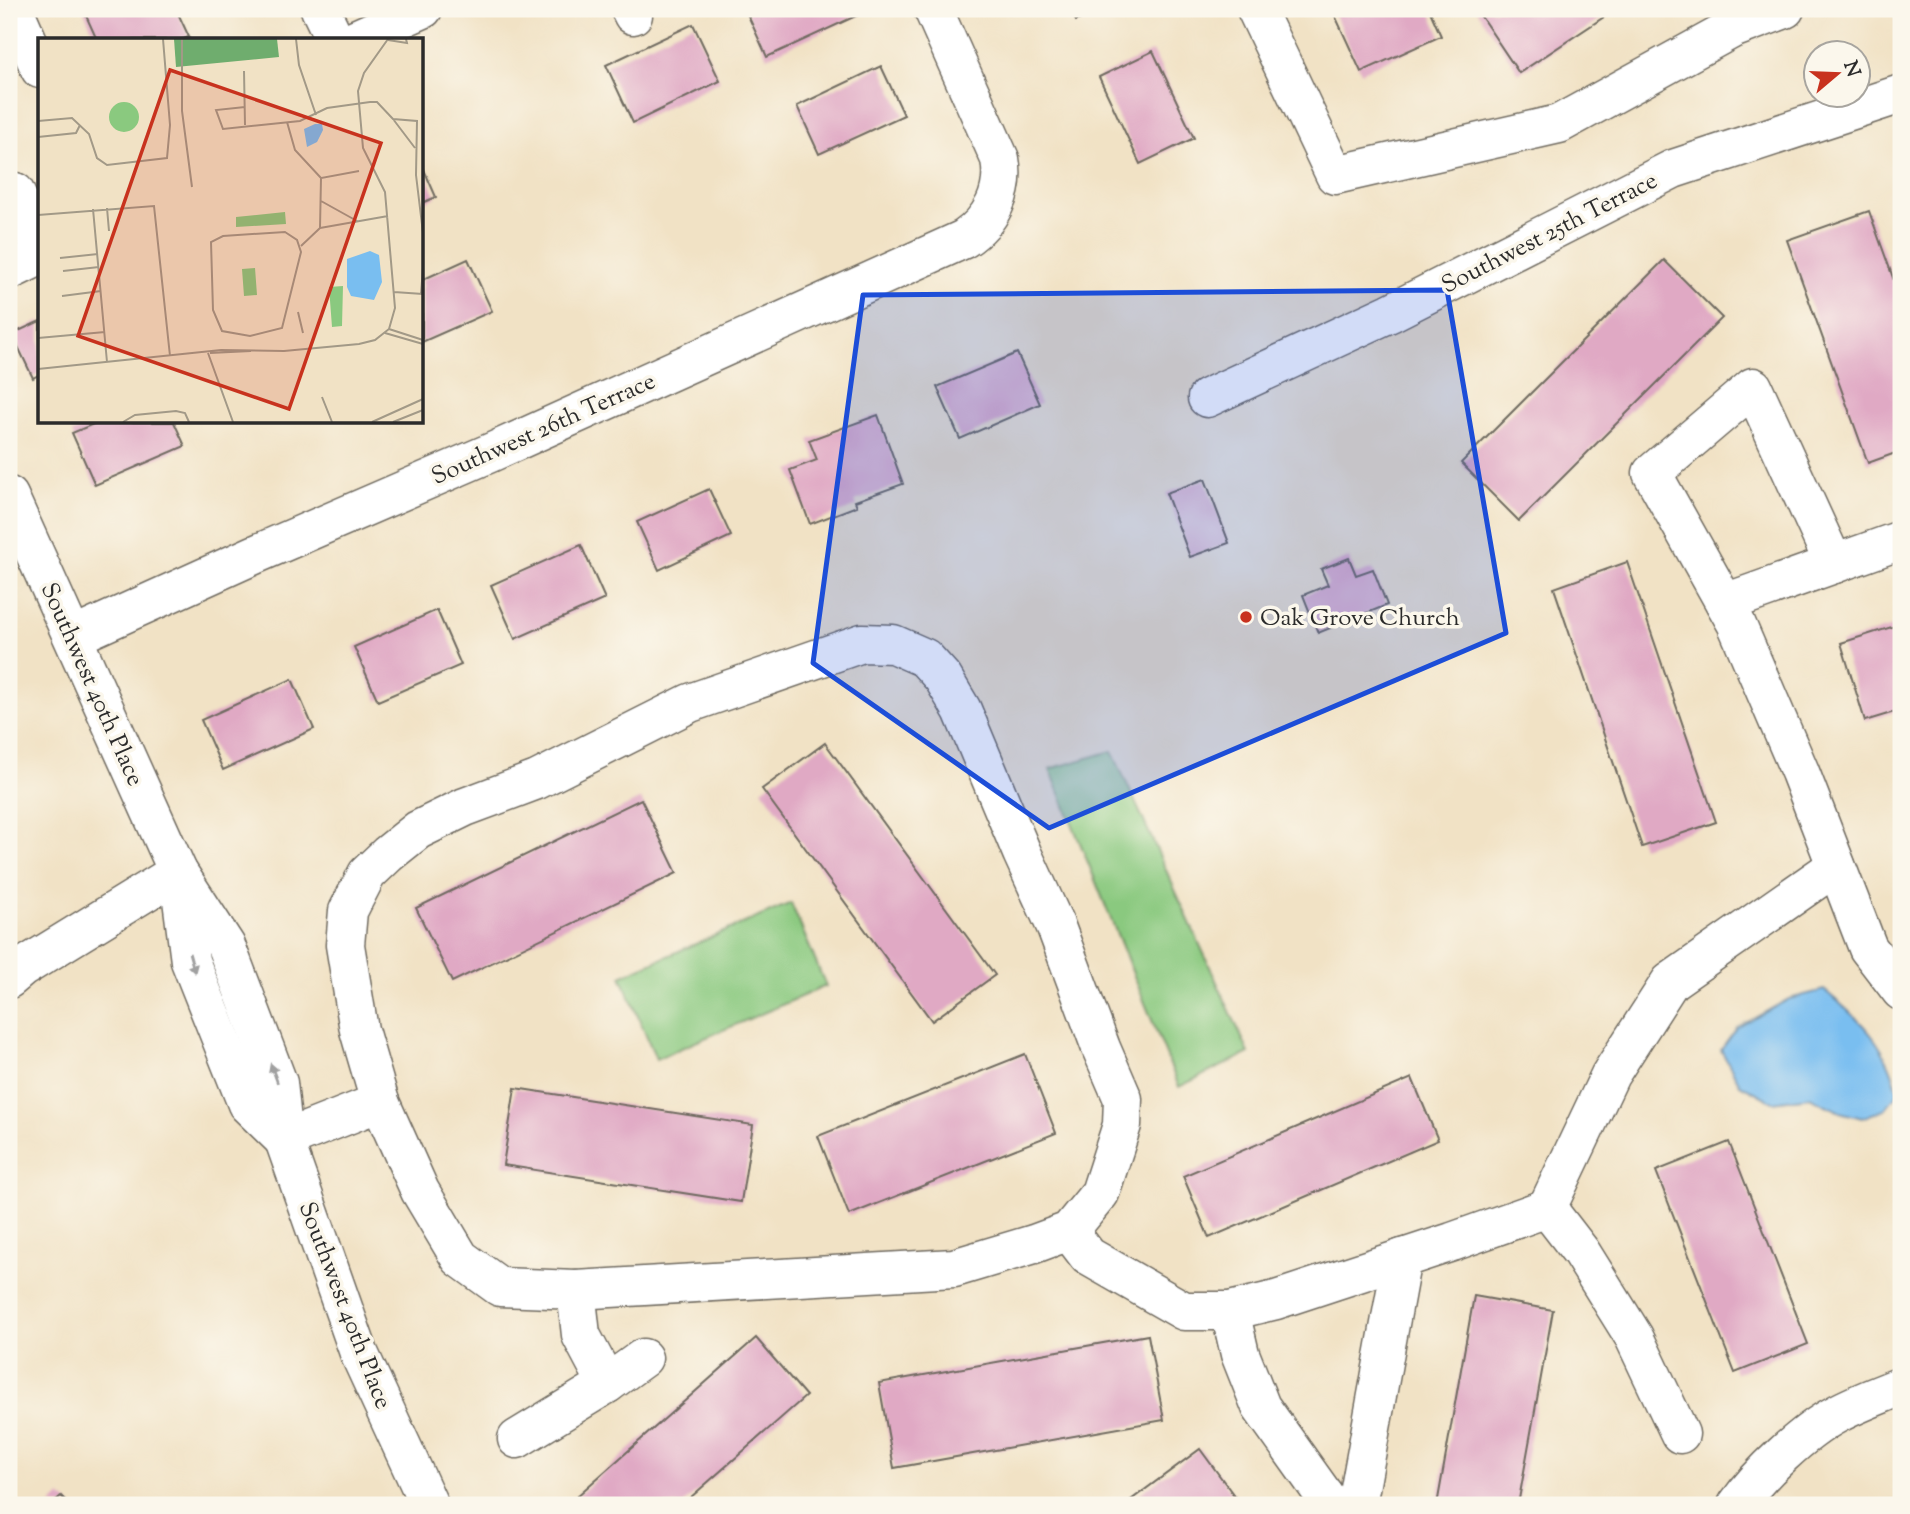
<svg xmlns="http://www.w3.org/2000/svg" width="1910" height="1514" viewBox="0 0 1910 1514" font-family="'Sorts Mill Goudy',serif">
<style>
.green{fill:#8ac97f;stroke:#5a7a55;stroke-width:2}
.water{fill:#79bef0;stroke:#52748e;stroke-width:2}
.building{fill:#e0a9c4}
.lines{fill:none;stroke-linecap:round;stroke-linejoin:round}
.minor-casing{stroke:#706b61;stroke-width:41}
.minor{stroke:#fff;stroke-width:38}
.oneway{fill:#a0a0a0}
.marked{fill:#1d4ed8;fill-opacity:0.2;stroke:#1d4ed8;stroke-width:5;stroke-linejoin:round}
.poi-dot{fill:#c8321e;stroke:#fbf7ec;stroke-width:2.5}
.labels{text-anchor:middle;stroke-width:7;stroke-linejoin:round;paint-order:stroke}
.street-label{font-size:24px;fill:#2b2b2b;stroke:#fbf7ec}
.poi-label{font-size:24px;fill:#2b2b2b;stroke:#fbf7ec;text-anchor:start}
.inset-road{fill:none;stroke:#a29987;stroke-width:2}
.view{fill:#c8321e;fill-opacity:0.15;stroke:#c8321e;stroke-width:3.5}
.inset-edge{fill:none;stroke:#2b2b2b;stroke-width:3.5}
</style>
<rect width="100%" height="100%" fill="#fbf7ec"/>
<filter id="ink" filterUnits="userSpaceOnUse"><feTurbulence type="fractalNoise" baseFrequency=".0143" numOctaves="2"/><feDisplacementMap in="SourceGraphic" scale="14" xChannelSelector="R" yChannelSelector="G"/><feConvolveMatrix kernelMatrix="1 2 1 2 8 2 1 2 1" color-interpolation-filters="sRGB"/></filter>
<filter id="wash" filterUnits="userSpaceOnUse"><feTurbulence type="fractalNoise" baseFrequency=".00686" numOctaves="4" result="noise"/><feDisplacementMap in="SourceGraphic" scale="28" xChannelSelector="R" yChannelSelector="G"/><feGaussianBlur stdDeviation="1.57" result="paint"/><feColorMatrix in="noise" values="0 0 0 0 0 0 0 0 0 0 0 0 0 0 0 0 0 1.4 0 .05"/><feComposite in="paint" operator="in"/></filter>
<g filter="url(#wash)">
<rect width="100%" height="100%" fill="#f1e2c5"/>
<g class="green">
<polygon points="1112,751 1249,1053 1179,1087 1050,769"/>
<polygon points="791,903 826,986 656,1059 621,976"/>
</g>
<path class="water" d="M1824 990C1861 1020 1888 1045 1898 1093L1885 1109 1862 1118 1840 1112 1810 1097 1773 1102 1740 1084 1721 1050 1737 1028 1789 999Z"/>
<g id="blocks">
<g class="building">
<polygon points="83,9 176,9 189,37 181,40 97,40"/>
<polygon points="745,9 855,9 858,15 767,57"/>
<polygon points="1070,9 1104,9 1076,21"/>
<polygon points="1332,9 1429,9 1441,36 1361,72"/>
<polygon points="1476,9 1616,9 1519,73"/>
<polygon points="693,24 720,81 633,123 606,65"/>
<polygon points="1153,51 1194,138 1140,164 1099,77"/>
<polygon points="881,66 904,115 819,154 797,106"/>
<polygon points="9,99 16,114 9,117"/>
<polygon points="422,165 436,197 422,203"/>
<polygon points="1869,211 1901,300 1901,451 1868,463 1787,240"/>
<polygon points="468,259 492,311 422,342 422,280"/>
<polygon points="1664,260 1722,318 1519,521 1461,463"/>
<polygon points="40,321 40,374 33,378 12,334"/>
<polygon points="1017,353 1040,404 960,439 937,387"/>
<polygon points="878,415 903,484 855,501 857,506 810,524 790,470 817,460 809,440"/>
<polygon points="98,422 174,422 185,446 95,485 72,433"/>
<polygon points="1205,479 1229,543 1190,557 1166,493"/>
<polygon points="709,489 731,536 659,570 637,522"/>
<polygon points="581,545 605,599 515,639 491,585"/>
<polygon points="1349,558 1356,575 1373,569 1387,605 1318,633 1303,595 1328,585 1321,569"/>
<polygon points="1627,562 1716,822 1642,847 1554,588"/>
<polygon points="437,610 461,665 378,701 354,647"/>
<polygon points="1901,624 1901,710 1865,721 1841,643"/>
<polygon points="292,679 314,729 223,770 201,720"/>
<polygon points="825,743 995,975 932,1021 762,789"/>
<polygon points="641,799 677,873 452,982 416,908"/>
<polygon points="1025,1054 1056,1133 849,1215 818,1136"/>
<polygon points="1412,1078 1438,1140 1209,1238 1183,1176"/>
<polygon points="515,1088 753,1125 741,1202 503,1165"/>
<polygon points="1729,1142 1808,1344 1735,1373 1656,1171"/>
<polygon points="1474,1296 1553,1310 1518,1505 1437,1505"/>
<polygon points="1148,1335 1164,1420 894,1468 879,1383"/>
<polygon points="756,1338 806,1396 682,1505 567,1505"/>
<polygon points="1200,1449 1241,1505 1135,1505 1131,1500"/>
<polygon points="61,1496 70,1505 51,1505"/>
</g>
</g>
</g>
<g filter="url(#ink)">
<use href="#blocks" fill-opacity="0" stroke="#706b61" stroke-width="2"/>
<g class="lines">
<defs>
<g id="minor">
<polyline points="14,9 40,69"/>
<polyline points="320,9 335,40"/>
<polyline points="630,9 633,15"/>
<polyline points="1256,9 1335,175 1559,124 1732,29 1785,9"/>
<polyline points="353,40 423,9"/>
<polyline points="15,192 40,247"/>
<polyline points="9,271 40,256"/>
<polyline points="1207,398 1390,313 1673,169 1901,94"/>
<polyline points="9,496 178,872 226,946 278,1083 284,1140 359,1353 429,1505"/>
<polyline points="1834,564 1753,387 1652,473 1736,623 1800,772 1868,948 1901,991"/>
<polyline points="1725,603 1901,540"/>
<path d="M73 637 254 555 490 453 964 239C991 221 1006 192 1000 159L933 9"/>
<polygon points="862,643 893,644 925,658 943,678 962,710 1022,853 1056,927 1101,1048 1123,1099 1122,1125 1100,1193 1069,1231 1034,1244 954,1268 576,1290 500,1287 460,1258 420,1191 380,1102 359,1030 345,945 348,911 367,874 388,854 418,830 465,807 537,780 690,703"/>
<polyline points="180,884 190,961 247,1104 284,1140"/>
<polyline points="9,979 22,968 178,872"/>
<polyline points="284,1140 380,1102"/>
<polyline points="1547,1208 1610,1075 1670,982 1836,866"/>
<polyline points="1069,1231 1088,1256 1184,1311 1230,1311 1276,1300 1452,1242 1547,1208 1581,1252 1634,1337 1680,1434"/>
<polyline points="576,1290 581,1335 607,1384"/>
<polyline points="1230,1311 1240,1354 1261,1407 1331,1505"/>
<polyline points="517,1439 607,1384 643,1358"/>
<polyline points="1357,1505 1402,1258"/>
<path d="M1737 1505C1759 1474 1803 1432 1837 1414 1857 1403 1880 1395 1901 1386"/>
</g>
</defs>
<use href="#minor" class="minor-casing"/>
<use href="#minor" class="minor"/>
</g>
<defs><path id="oneway-solid" d="M-6-.8H1V-3.2L6.5 0L1 3.2V.8H-6Z" transform="scale(1.75)"/></defs>
<g class="oneway">
<use href="#oneway-solid" transform="translate(192 963) rotate(74)"/>
<use href="#oneway-solid" transform="translate(274 1073) rotate(-110)"/>
</g>
</g>
<path class="marked" d="M1447 290 1506 633 1049 828 813 663 863 295Z"/>
<circle class="poi-dot" cx="1246" cy="617" r="7"/>
<g class="labels">
<g class="street-label">
<text transform="translate(1549 232) rotate(-27)" y="8">Southwest 25th Terrace</text>
<text transform="translate(543 428) rotate(-24)" y="8">Southwest 26th Terrace</text>
<text transform="translate(93 684) rotate(66)" y="8">Southwest 40th Place</text>
<text transform="translate(346 1305) rotate(69)" y="8">Southwest 40th Place</text>
</g>
<g class="poi-label">
<text x="1260" y="625">Oak Grove Church</text>
</g>
</g>
<g transform="translate(38 38)">
<rect width="385" height="385" fill="#f1e2c5"/>
<path d="M71 79a15 15 0 1 1 30 0a15 15 0 1 1-30 0ZM247 174 248 186 198 189V179ZM217 230 219 257 206 258 204 231ZM305 248 304 288 294 289 291 249Z" fill="#8ac97f"/>
<path d="M136 1H239L241 19 138 29Z" fill="#6fad6e"/>
<path d="M277 86H284L285 92 279 104 269 109 266 91ZM332 213 341 217 344 244 336 262 313 258 309 249V221Z" fill="#79bef0"/>
<path class="inset-road" d="M144 1V73L154 149M258 1 261 27 278 77M350 2 369 5 368 1M206 33 207 87M207 69 178 72 185 91 262 83 289 70 332 64H339L355 81 379 83 378 137 385 195M355 81 377 110M0 83 34 80 51 96 59 120 69 127 129 120 132 87 125 1M249 84 257 112 283 140M0 99 38 95 42 87M283 163 319 183M69 170 71 193M55 171 69 324M0 177 116 168 132 318M282 190 350 178M247 194 259 202 263 214 244 290 212 298 184 293 175 272 173 204 185 198ZM263 208 282 190 283 140 321 133M22 220 60 216M25 233 61 229M356 254 385 256M383 256 385 230M24 258 63 253M260 274 265 295M351 291 385 302M347 295 385 306M0 300 67 294M170 315 195 384M172 315 213 313M0 331 183 312 246 313 321 306 337 302 351 291 357 270 347 154 325 110 320 53 326 35 350 1M284 359 294 384M85 384 97 377 138 373 147 375 151 384M334 384 385 361M355 384 385 372"/>
<path class="view" d="M132 32 343 105 251 371 40 298Z"/>
<rect width="385" height="385" class="inset-edge"/>
</g>
<rect width="1910" height="1514" fill="none" stroke="#fbf7ec" stroke-width="35"/>
<g transform="translate(1837 74) rotate(71)"><circle r="33" fill="#fbf7ec" stroke="#a8a59f" stroke-width="2"/>
<path d="M0-5L12 26L0 18L-12 26Z" fill="#c8321e"/>
<text y="-10" font-size="19" font-weight="bold" text-anchor="middle" fill="#2b2b2b">N</text>
</g>
</svg>
